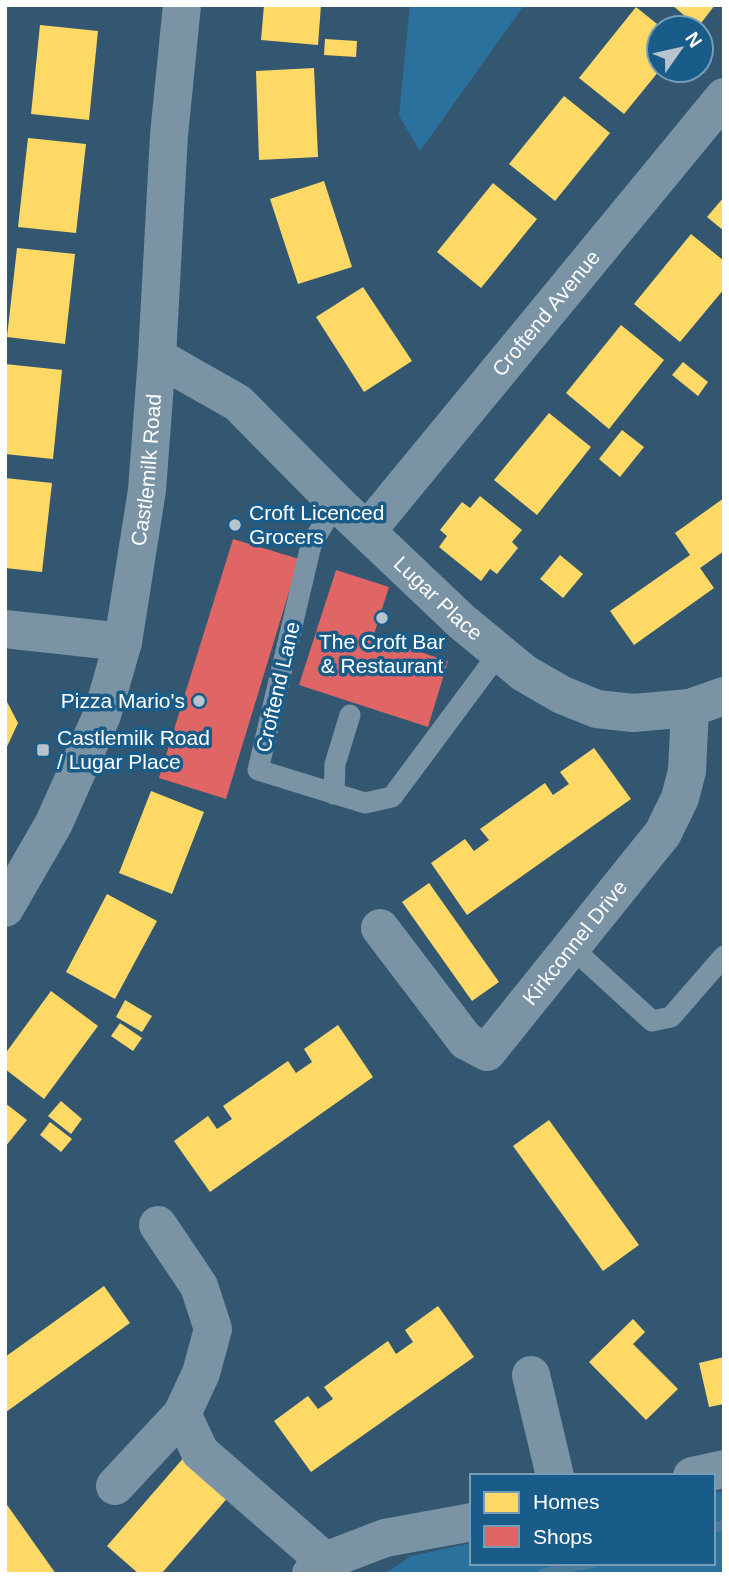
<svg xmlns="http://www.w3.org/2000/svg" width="729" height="1579" viewBox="0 0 729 1579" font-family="Arial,sans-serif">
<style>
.green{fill:#2b719e}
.homes{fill:#ffd966}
.shops{fill:#e06666}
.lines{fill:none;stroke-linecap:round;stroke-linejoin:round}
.stream{stroke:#4d7b9b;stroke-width:10}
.service{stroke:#7a93a5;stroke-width:21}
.minor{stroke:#7a93a5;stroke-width:38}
.tertiary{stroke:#7a93a5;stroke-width:38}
.poi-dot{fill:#b8c4cd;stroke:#1a5c89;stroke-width:2.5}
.labels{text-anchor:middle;stroke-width:7;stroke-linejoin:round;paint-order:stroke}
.street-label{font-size:21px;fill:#fff;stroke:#1a5c89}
.poi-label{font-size:21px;fill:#fff;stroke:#1a5c89;text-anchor:start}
</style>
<rect width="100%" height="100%" fill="#335770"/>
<g class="green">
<polygon points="410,5 524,5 420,151 399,116"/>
<polygon points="724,1491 724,1574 385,1574 411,1556 472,1543 472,1563 713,1563 713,1493"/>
</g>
<g class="homes">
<polygon points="264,5 321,5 318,45 261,40"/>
<polygon points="672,5 715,5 698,27"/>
<polygon points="636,7 662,28 659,28 659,71 624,114 579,78"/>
<polygon points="40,25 98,31 89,120 31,114"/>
<polygon points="325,39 357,41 356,57 324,55"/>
<polygon points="314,68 318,157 259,160 256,71"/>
<polygon points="564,96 610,133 555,201 509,164"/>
<polygon points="28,138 86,144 76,233 18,227"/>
<polygon points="324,181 352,267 298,284 270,199"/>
<polygon points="493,183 537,219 481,288 437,252"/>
<polygon points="724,197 724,231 707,217"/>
<polygon points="691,234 724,261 724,289 680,342 634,304"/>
<polygon points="17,248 75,254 65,344 7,337"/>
<polygon points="363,287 412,361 364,392 316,317"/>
<polygon points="621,325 664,360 609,429 566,393"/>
<polygon points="683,362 708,382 698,396 672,375"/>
<polygon points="5,364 62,370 53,459 5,454"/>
<polygon points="549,413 591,447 537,515 494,480"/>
<polygon points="622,430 644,447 620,477 599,459"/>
<polygon points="5,478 52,483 42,572 5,568"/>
<polygon points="480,496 522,530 512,542 518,548 497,574 490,569 481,581 439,547 447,536 440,530 462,502 470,508"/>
<polygon points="724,498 724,551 700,568 714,588 634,645 610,611 690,555 675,533"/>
<polygon points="560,555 583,574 563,598 540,579"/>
<polygon points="5,698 18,723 5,751"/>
<polygon points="594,748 631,799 467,915 431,863 465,839 474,851 489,840 480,829 545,783 553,795 569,784 560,772"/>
<polygon points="151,791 204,812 172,894 119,873"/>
<polygon points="429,883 499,982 472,1001 402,902"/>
<polygon points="107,894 157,921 115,999 66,972"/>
<polygon points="51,991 98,1026 44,1099 5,1069 5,1054"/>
<polygon points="125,1000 152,1016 142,1032 116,1017"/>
<polygon points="120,1023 142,1038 133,1051 111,1036"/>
<polygon points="338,1025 373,1077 210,1192 174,1141 208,1116 217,1129 232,1119 223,1106 288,1061 296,1073 312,1062 304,1049"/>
<polygon points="61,1101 82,1119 71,1134 48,1116"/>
<polygon points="5,1103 27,1120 5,1147"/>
<polygon points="549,1120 639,1245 603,1271 513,1146"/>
<polygon points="50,1122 72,1139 61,1152 40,1135"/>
<polygon points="104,1286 130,1323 6,1412 5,1357"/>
<polygon points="438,1306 474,1357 311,1472 274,1421 308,1396 318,1409 333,1399 324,1387 388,1341 396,1354 413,1342 405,1330"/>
<polygon points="633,1319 645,1332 633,1344 678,1389 646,1420 589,1362"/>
<polygon points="724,1357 724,1404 709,1407 699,1363"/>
<polygon points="186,1455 231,1494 161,1574 139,1574 107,1546"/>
<polygon points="5,1502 56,1574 5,1574"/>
</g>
<g class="shops">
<polygon points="233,539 299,559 226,799 159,778"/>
<polygon points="336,570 389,587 373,637 448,661 428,727 299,685"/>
</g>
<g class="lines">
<g class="stream">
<polyline points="713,1528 724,1525"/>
<polyline points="542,1574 575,1566 593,1563"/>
</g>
<g class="service">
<polyline points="341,507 327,518 311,545 258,770 365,803 392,797 499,653"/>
<polyline points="334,794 335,764 350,715"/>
<polyline points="571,947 652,1021 671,1017 724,956"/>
</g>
<g class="minor">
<path id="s1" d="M157 357 238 403 341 507 461 621 524 673 562 695 597 709 633 713 690 708 724 696"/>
<path id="s2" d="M367 531 724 97"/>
<polyline points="5,629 123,642"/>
<path id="s3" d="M380 928 466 1041 487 1052 663 833 680 798 687 771 690 708"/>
<polyline points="158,1225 199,1286 213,1329 201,1373 182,1414 200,1452 325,1561"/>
<polyline points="531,1375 555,1476"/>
<polyline points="692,1476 724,1469"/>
<polyline points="115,1486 182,1414"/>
<polyline points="311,1574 325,1561 385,1538 472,1522"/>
</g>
<path class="tertiary" id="s4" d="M5 908 54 823 102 715 123 642 147 490 157 357 169 135 182 5"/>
</g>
<g class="poi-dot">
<circle cx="235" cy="525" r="7"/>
<circle cx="382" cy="618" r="7"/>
<circle cx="199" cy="701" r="7"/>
<rect x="36" y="743" width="14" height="14" rx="3.5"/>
</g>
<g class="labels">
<g class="street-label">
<text dy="7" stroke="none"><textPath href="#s2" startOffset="282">Croftend Avenue</textPath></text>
<text dy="7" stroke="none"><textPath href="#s4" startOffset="466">Castlemilk Road</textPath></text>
<text dy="7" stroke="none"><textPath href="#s1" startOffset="373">Lugar Place</textPath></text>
<text transform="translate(278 687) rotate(-77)" y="7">Croftend Lane</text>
<text dy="7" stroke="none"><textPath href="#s3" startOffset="306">Kirkconnel Drive</textPath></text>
</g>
<g class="poi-label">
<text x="249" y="520">Croft Licenced<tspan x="249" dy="24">Grocers</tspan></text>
<text x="382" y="649" text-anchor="middle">The Croft Bar<tspan x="382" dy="24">&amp; Restaurant</tspan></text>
<text x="185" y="708" text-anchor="end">Pizza Mario's</text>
<text x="57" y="745">Castlemilk Road<tspan x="57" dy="24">/ Lugar Place</tspan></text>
</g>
</g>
<rect width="729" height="1579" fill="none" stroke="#ffffff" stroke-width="14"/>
<rect x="470" y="1474" width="245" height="91" fill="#1a5c89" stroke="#769db8" stroke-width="2"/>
<rect x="484" y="1492" width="35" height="21" fill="#ffd966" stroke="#769db8" stroke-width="2"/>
<text x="533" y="1509" font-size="21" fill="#ffffff">Homes</text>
<rect x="484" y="1526" width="35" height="21" fill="#e06666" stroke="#769db8" stroke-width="2"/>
<text x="533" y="1544" font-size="21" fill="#ffffff">Shops</text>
<g transform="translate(680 49) rotate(56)"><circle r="33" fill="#1a5c89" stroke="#769db8" stroke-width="2"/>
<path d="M0-5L12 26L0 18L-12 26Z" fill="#b8c4cd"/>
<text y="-10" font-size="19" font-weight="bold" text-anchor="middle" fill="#ffffff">N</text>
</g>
</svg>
